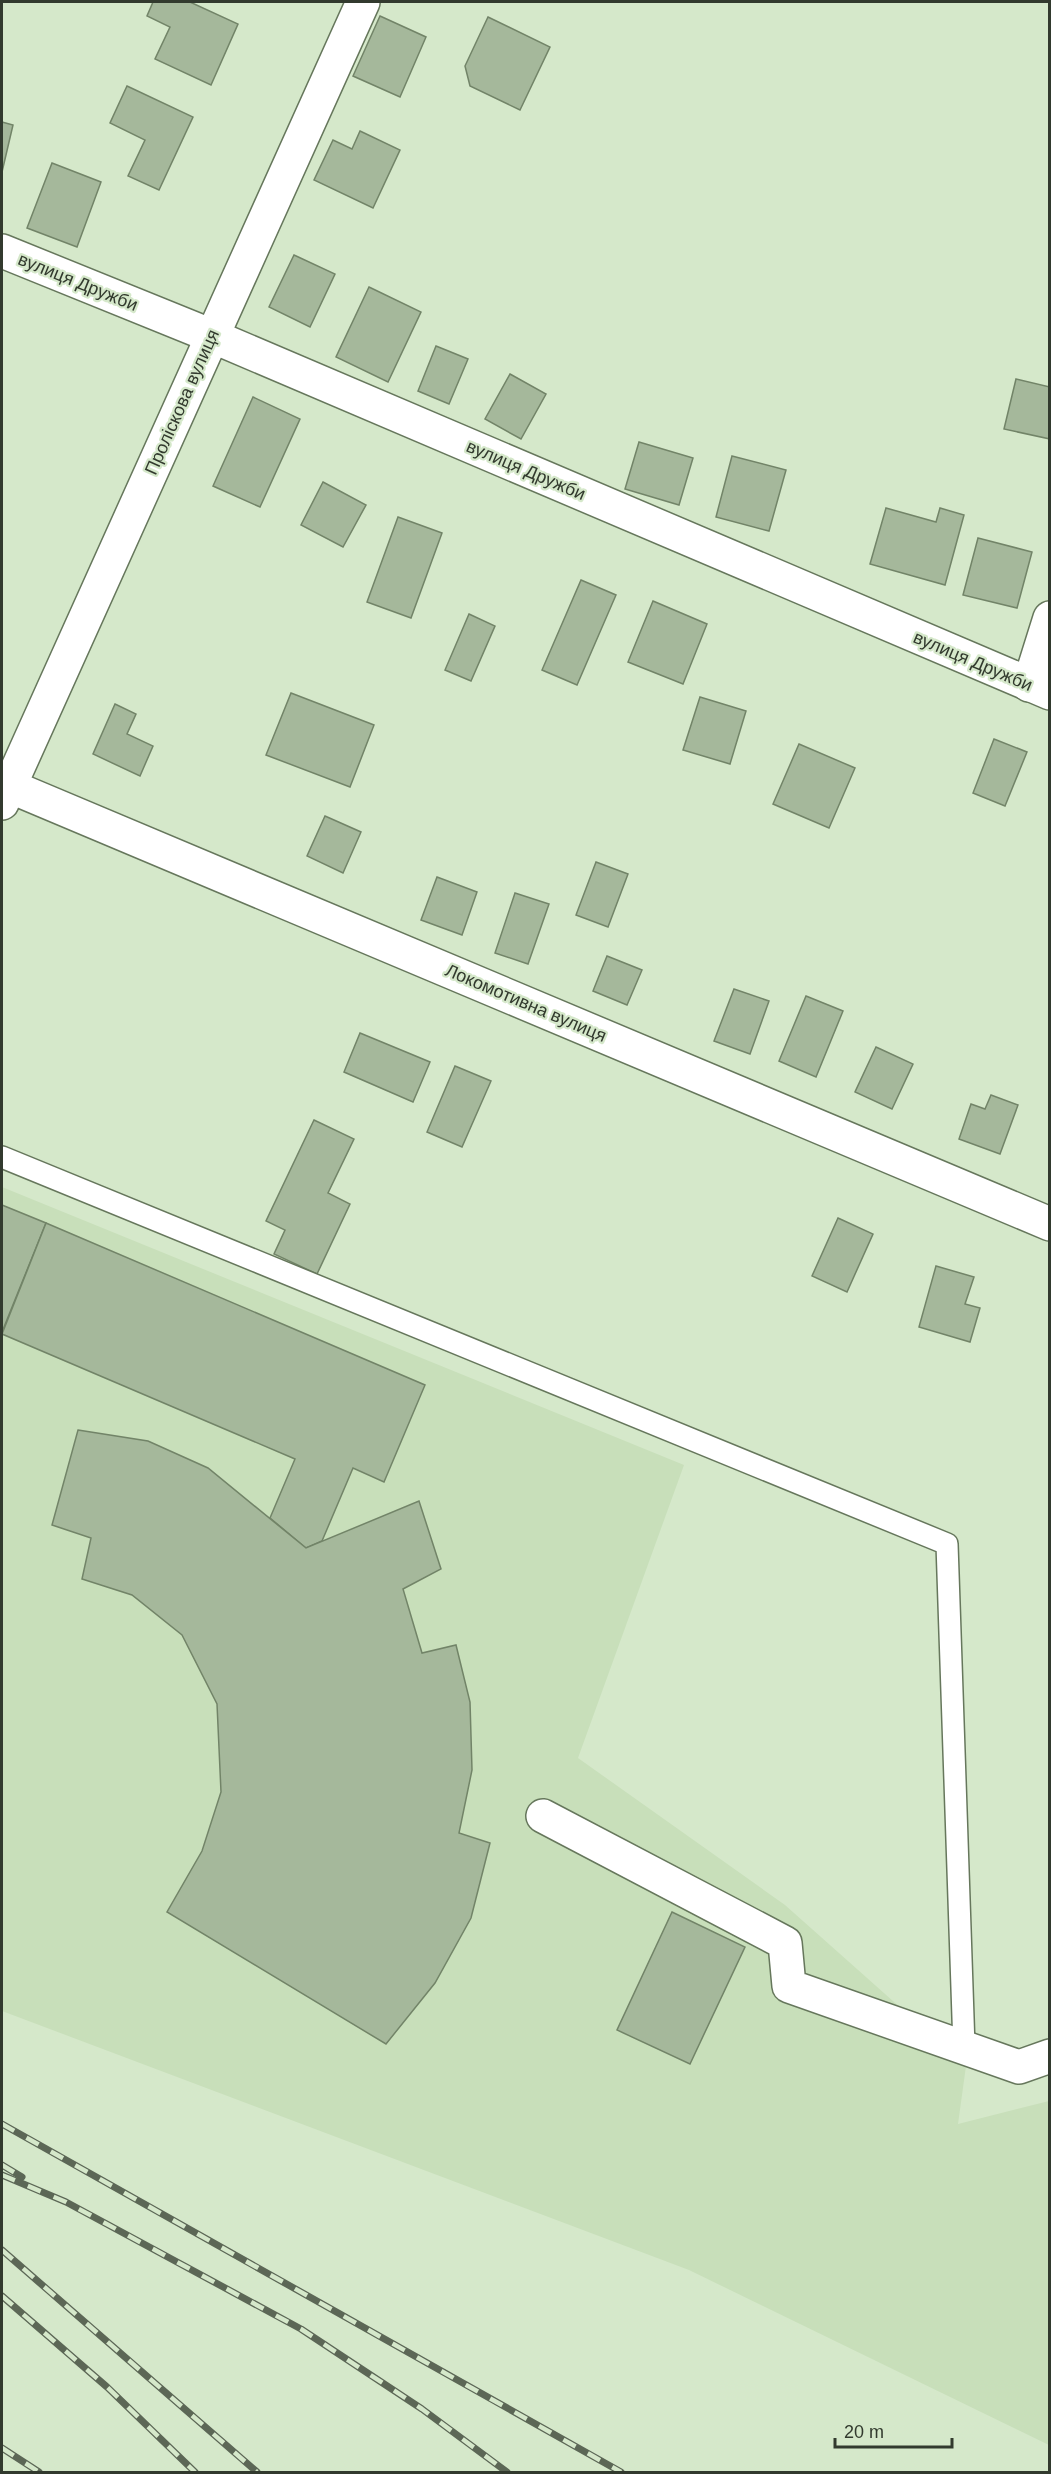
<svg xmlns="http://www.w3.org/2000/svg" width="1051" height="2474" viewBox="0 0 1051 2474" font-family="Helvetica,sans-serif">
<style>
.built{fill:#c8dfba}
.building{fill:#a5b89b;stroke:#728468;stroke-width:1.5}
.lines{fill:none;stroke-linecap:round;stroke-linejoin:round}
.service-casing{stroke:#66775c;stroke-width:24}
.minor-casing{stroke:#66775c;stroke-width:36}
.service{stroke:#fff;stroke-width:21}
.minor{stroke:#fff;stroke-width:33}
.rail-casing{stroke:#5c6756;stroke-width:7}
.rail{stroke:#d5e8ca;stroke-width:4.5;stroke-dasharray:14;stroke-linecap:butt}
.labels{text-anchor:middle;stroke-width:4.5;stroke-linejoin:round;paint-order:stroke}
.street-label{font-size:18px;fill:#323a2e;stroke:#d5e8ca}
</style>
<rect width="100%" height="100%" fill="#d5e8ca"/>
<polygon class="built" points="2,1187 684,1465 578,1758 785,1905 966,2066 958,2124 1049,2101 1049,2445 689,2270 2,2011"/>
<g class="building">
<polygon points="153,2 190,2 238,24 211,85 155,59 170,27 147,16"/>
<polygon points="380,16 426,37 400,97 353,76"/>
<polygon points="488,17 550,47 520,110 470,86 465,66"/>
<polygon points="127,86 193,117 159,190 128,176 145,140 110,123"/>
<polygon points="2,122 13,125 2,172"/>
<polygon points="360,131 400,150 373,208 314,180 333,140 352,149"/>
<polygon points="52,163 101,182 77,247 27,228"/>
<polygon points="294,255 335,274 310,327 269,307"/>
<polygon points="369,287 421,312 388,382 336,357"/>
<polygon points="436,346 468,359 449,404 418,391"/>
<polygon points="510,374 546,394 521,439 485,419"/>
<polygon points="1016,379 1050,387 1050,439 1004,429"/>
<polygon points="253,397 300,419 260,507 213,486"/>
<polygon points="639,442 693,458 679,505 625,489"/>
<polygon points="732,456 786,470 769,531 716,517"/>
<polygon points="323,482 366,505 343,547 301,525"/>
<polygon points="886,508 936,522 940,508 964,515 945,585 870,564"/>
<polygon points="398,517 442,533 411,618 367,602"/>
<polygon points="978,538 1032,552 1017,608 963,595"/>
<polygon points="581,580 616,595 577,685 542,670"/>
<polygon points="653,601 707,624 683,684 628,662"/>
<polygon points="469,614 495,626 471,681 445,670"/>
<polygon points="291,693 374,725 350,787 266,755"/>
<polygon points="700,697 746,711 730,764 683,750"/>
<polygon points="115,704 136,714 127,734 153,746 140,776 93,754"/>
<polygon points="994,739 1027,752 1005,806 973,793"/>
<polygon points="799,744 855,768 829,828 773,804"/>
<polygon points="325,816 361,832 343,873 307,856"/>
<polygon points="596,862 628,874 608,927 576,915"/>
<polygon points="437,877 477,892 462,935 421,920"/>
<polygon points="515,893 549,904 528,964 495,953"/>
<polygon points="607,956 642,970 627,1005 593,991"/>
<polygon points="734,989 769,1001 750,1054 714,1041"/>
<polygon points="806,996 843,1011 816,1077 779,1061"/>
<polygon points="360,1033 430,1062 413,1102 344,1072"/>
<polygon points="876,1047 913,1064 892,1109 855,1092"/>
<polygon points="455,1066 491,1081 462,1147 427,1132"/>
<polygon points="991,1095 1018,1105 1000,1154 959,1139 971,1104 985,1109"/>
<polygon points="314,1120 354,1139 328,1193 350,1204 317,1274 274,1254 285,1230 266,1221"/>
<polygon points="2,1205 46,1223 2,1332"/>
<polygon points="838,1218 873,1234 847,1292 812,1276"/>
<polygon points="46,1223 425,1385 384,1482 353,1468 322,1541 306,1548 270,1518 295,1459 2,1334"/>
<polygon points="936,1266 974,1277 965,1304 980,1308 970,1342 919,1327"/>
<polygon points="78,1430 148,1441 208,1468 306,1548 419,1501 441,1569 403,1589 422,1653 456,1645 470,1702 472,1770 459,1833 490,1843 471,1918 435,1983 386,2044 167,1912 202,1851 221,1792 217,1704 182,1635 132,1595 82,1579 91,1538 52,1525"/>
<polygon points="672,1912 745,1947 690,2064 617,2030"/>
</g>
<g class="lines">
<defs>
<polyline id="service" points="2,1157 947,1544 964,2047"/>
<g id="minor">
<polyline points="2,251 212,336 1050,693"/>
<polyline points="1029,685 1050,618"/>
<polyline points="2,783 1050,1224"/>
<polyline points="2,803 363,2"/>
<polyline points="543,1816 785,1943 789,1986 1019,2067 1050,2056"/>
</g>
</defs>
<use href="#service" class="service-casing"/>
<use href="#minor" class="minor-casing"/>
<use href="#service" class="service"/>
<use href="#minor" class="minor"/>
<defs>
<g id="rail">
<polyline points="2,2124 621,2472"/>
<polyline points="2,2165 22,2177"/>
<polyline points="2,2175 66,2202 301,2329 422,2409 507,2472"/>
<polyline points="2,2250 257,2472"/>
<polyline points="2,2296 107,2387 195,2472"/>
<polyline points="2,2448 39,2472"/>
</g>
</defs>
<use href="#rail" class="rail-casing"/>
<use href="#rail" class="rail"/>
</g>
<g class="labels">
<g class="street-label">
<text transform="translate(78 282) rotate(22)" y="6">вулиця Дружби</text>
<text transform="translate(182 402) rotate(-66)" y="6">Проліскова вулиця</text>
<text transform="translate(526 470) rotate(23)" y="6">вулиця Дружби</text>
<text transform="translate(973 661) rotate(23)" y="6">вулиця Дружби</text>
<text transform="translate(526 1003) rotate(23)" y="6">Локомотивна вулиця</text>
</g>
</g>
<rect width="1051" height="2474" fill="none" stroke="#323a2e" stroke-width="6"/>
<path d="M835 2438v9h117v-9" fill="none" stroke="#323a2e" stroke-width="3"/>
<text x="844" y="2438" font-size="18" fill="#323a2e" stroke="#d5e8ca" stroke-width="4.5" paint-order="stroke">20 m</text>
</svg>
